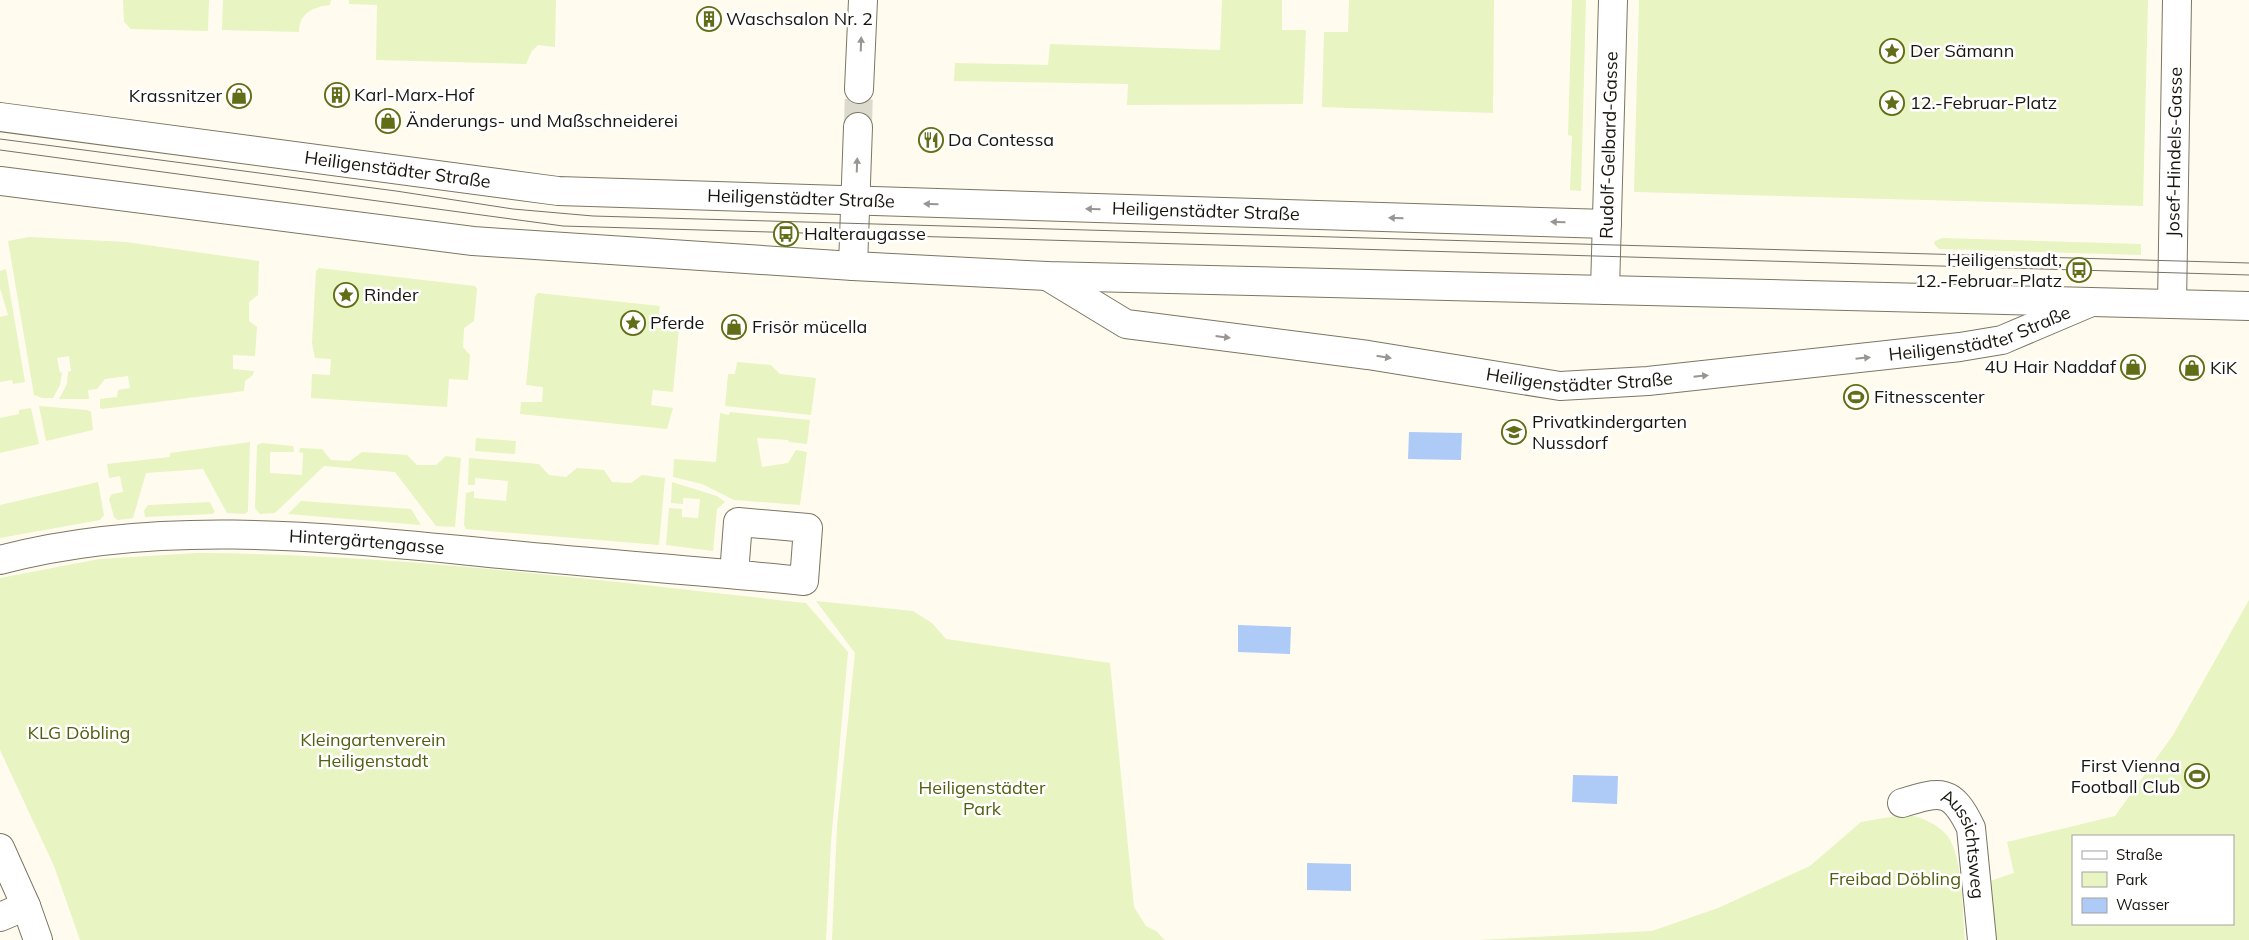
<svg xmlns="http://www.w3.org/2000/svg" width="2249" height="940" viewBox="0 0 2249 940" font-family="Mulish,sans-serif">
<style>
.green{fill:#e8f4c2;fill-rule:evenodd}
.water{fill:#aecaf7}
.lines{fill:none;stroke-linecap:round;stroke-linejoin:round}
.street-tunnel{stroke:#dcdacd;stroke-width:28;stroke-dasharray:28 14;stroke-linecap:butt}
.street-casing{stroke:#7b7664;stroke-width:30}
.secondary-casing{stroke:#7b7664;stroke-width:30}
.street{stroke:#fff;stroke-width:28}
.secondary{stroke:#fff;stroke-width:28}
.tram{stroke:#757369;stroke-width:1}
.oneway{fill:#979693}
.labels{text-anchor:middle;stroke-width:5;stroke-linejoin:round;paint-order:stroke}
.poi-label{font-size:18px;fill:#18160f;stroke:#fff;text-anchor:start}
.street-label{font-size:18px;fill:#18160f;stroke:#fff}
.park-label{font-size:18px;fill:#525f0e;stroke:#fff}
</style>
<rect width="100%" height="100%" fill="#fffcef"/>
<g class="green">
<polygon points="123,0 209,0 208,31 131,29 124,22"/>
<path d="M223 0H331L330 5C313 7 299 13 299 32L222 30Z"/>
<polygon points="349,0 556,0 555,47 538,45 532,51 526,64 376,60 377,5 349,4"/>
<polygon points="1222,0 1282,0 1282,30 1306,30 1303,104 1127,105 1128,84 954,81 955,63 1048,65 1050,44 1220,50"/>
<polygon points="1349,0 1494,0 1493,113 1322,107 1324,32 1348,32"/>
<polygon points="1572,0 1586,0 1581,191 1570,190 1572,136 1568,135"/>
<polygon points="1639,0 2148,0 2143,206 1634,192"/>
<polygon points="29,237 126,242 259,261 258,295 249,302 249,321 257,327 255,356 233,355 233,369 254,371 253,375 245,381 244,391 102,409 100,408 100,399 117,397 118,390 130,388 128,376 105,379 97,389 88,390 89,399 59,399 67,384 68,372 71,371 69,356 57,358 60,373 62,372 60,385 53,398 42,398 34,395 8,241"/>
<polygon points="1942,238 2141,244 2141,255 1939,249 1934,244 1935,241"/>
<polygon points="319,268 475,286 477,289 474,321 464,328 463,347 470,355 468,380 449,379 447,407 311,398 312,374 330,375 331,359 315,358 312,343 316,271"/>
<polygon points="6,269 25,382 13,384 12,380 0,382 0,317 8,315 0,288 0,271"/>
<polygon points="538,293 660,306 657,328 679,329 673,392 653,390 651,405 673,408 667,429 520,414 521,402 542,402 543,387 526,385 535,296"/>
<polygon points="737,362 771,365 780,374 816,378 811,415 725,406 728,374 735,374"/>
<polygon points="39,406 87,410 91,412 93,430 46,441"/>
<polygon points="31,408 39,444 0,453 0,418 19,414 19,410"/>
<polygon points="730,412 810,420 807,444 789,442 788,440 757,438 762,467 788,463 796,450 807,452 800,505 734,500 702,484 673,477 674,459 716,462 720,413 729,415"/>
<polygon points="476,438 516,441 515,454 475,451"/>
<polygon points="250,442 248,511 245,514 227,513 203,469 146,473 133,518 118,520 114,517 109,499 112,494 123,492 120,476 109,478 107,464 170,457 170,453"/>
<polygon points="262,443 293,446 294,452 270,452 270,473 302,475 303,453 299,452 300,448 322,449 331,460 350,461 362,452 407,455 417,465 436,465 446,456 461,458 455,527 436,526 395,472 324,466 275,513 260,514 255,508 257,445"/>
<polygon points="469,458 539,464 549,475 566,477 577,468 604,470 612,482 631,483 642,475 665,478 659,545 466,529 464,525 466,493 474,491 474,498 506,501 508,481 475,478 475,485 468,485"/>
<polygon points="98,482 104,515 100,520 0,538 0,505"/>
<polygon points="672,482 717,496 725,502 717,509 713,551 666,545 669,508 682,509 682,517 698,518 700,499 683,498 683,504 671,503"/>
<polygon points="301,501 411,509 421,525 288,514"/>
<polygon points="210,502 215,512 212,514 145,517 144,511 148,505"/>
<path d="M197 553C400 554 604 581 806 603L848 652 831 842 826 940H80L54 866 0 750V578L99 559Z"/>
<path d="M2249 600V940H1996L1990 881 2014 873 2007 842 2115 816 2173 735ZM2073 836H2233V924H2073Z"/>
<polygon points="816,601 913,611 932,623 946,639 1110,663 1134,907 1146,926 1156,931 1165,940 832,940 837,826 855,653"/>
<path d="M1907 814C1921 818 1934 822 1945 833 1964 852 1962 914 1965 940H1478L1652 931 1718 908 1810 866 1861 822Z"/>
</g>
<g class="water">
<polygon points="1409,432 1462,433 1461,460 1408,459"/>
<polygon points="1238,625 1291,627 1290,654 1238,652"/>
<polygon points="1573,775 1618,776 1617,804 1572,802"/>
<polygon points="1307,863 1351,864 1351,891 1307,890"/>
</g>
<g class="lines">
<polyline class="street-tunnel" points="858,127 859,89"/>
<defs>
<g id="street">
<polyline points="859,89 863,0"/>
<path id="s1" d="M0 117 558 191 1607 224"/>
<polyline points="853,266 858,127"/>
<path id="s2" d="M1047 276 1126 324 1368 355 1560 386 1648 381 1960 347 2002 340 2089 303"/>
<path id="s3" d="M2172 304 2177 0"/>
<path id="s4" d="M0 560C164 517 335 538 501 554 602 564 703 571 804 581L808 528 738 522 734 574"/>
<path id="s5" d="M1902 803C1941 791 1952 788 1971 828L1982 940"/>
<polyline points="0,917 26,906"/>
</g>
<g id="secondary">
<polyline points="0,181 473,241 853,266 1047,276 2249,306"/>
<path id="s6" d="M1605 290 1613 0"/>
<polyline points="0,848 26,906 38,940"/>
</g>
</defs>
<use href="#street" class="street-casing"/>
<use href="#secondary" class="secondary-casing"/>
<use href="#street" class="street"/>
<use href="#secondary" class="secondary"/>
<g class="tram">
<polyline points="0,139 396,191 513,209 593,216 2249,263"/>
<polyline points="0,150 563,226 2249,275"/>
</g>
</g>
<defs><path id="oneway-solid" d="M-6-.8H1V-3.2L6.5 0L1 3.2V.8H-6Z" transform="scale(1.25)"/></defs>
<g class="oneway">
<use href="#oneway-solid" transform="translate(861 44) rotate(-88)"/>
<use href="#oneway-solid" transform="translate(857 165) rotate(-88)"/>
<use href="#oneway-solid" transform="translate(931 204) rotate(-178)"/>
<use href="#oneway-solid" transform="translate(1093 209) rotate(-178)"/>
<use href="#oneway-solid" transform="translate(1396 218) rotate(-178)"/>
<use href="#oneway-solid" transform="translate(1558 222) rotate(-178)"/>
<use href="#oneway-solid" transform="translate(1223 337) rotate(7)"/>
<use href="#oneway-solid" transform="translate(1384 357) rotate(9)"/>
<use href="#oneway-solid" transform="translate(1863 358) rotate(-6)"/>
<use href="#oneway-solid" transform="translate(1701 376) rotate(-6)"/>
</g>
<defs>
<symbol id="building-ring" viewBox="-11 -11 22 22"><circle r="9.5" fill="#fff" stroke="#626e17" stroke-width="1.5"/><path d="M-4-6H4V6H1V3H-1V6H-4ZM-2.5-4.3h1.7v1.8h-1.7ZM.8-4.3h1.7v1.8H.8ZM-2.5-1h1.7V.8h-1.7ZM.8-1h1.7V.8H.8Z" fill="#626e17"/></symbol>
<symbol id="sight-ring" viewBox="-11 -11 22 22"><circle r="9.5" fill="#fff" stroke="#626e17" stroke-width="1.5"/><path d="M0-6L1.8-2.2L6-1.7L2.9 1.2L3.7 5.4L0 3.3L-3.7 5.4L-2.9 1.2L-6-1.7L-1.8-2.2Z" fill="#626e17"/></symbol>
<symbol id="shop-ring" viewBox="-11 -11 22 22"><circle r="9.5" fill="#fff" stroke="#626e17" stroke-width="1.5"/><path d="M-5-2.5h2.3a2.7 3.5 0 0 1 5.4 0H5L5.5 6h-11ZM-1.5-2.5h3a1.5 2.3 0 0 0-3 0Z" fill="#626e17"/></symbol>
<symbol id="restaurant-ring" viewBox="-11 -11 22 22"><circle r="9.5" fill="#fff" stroke="#626e17" stroke-width="1.5"/><path d="M-5-6h1v4h1v-4h1v4h1v-4h1v5L-1.5 .5V6h-2V.5L-5-1ZM5-6V6H3V1.5H1.5Q1.5-4 5-6Z" fill="#626e17"/></symbol>
<symbol id="bus-ring" viewBox="-11 -11 22 22"><circle r="9.5" fill="#fff" stroke="#626e17" stroke-width="1.5"/><path d="M-5-6H5V4H4V6H2V4H-2V6H-4V4H-5ZM-3.5-4V0h7V-4ZM-3.5 1.2v1.5H-2V1.2ZM2 1.2v1.5H3.5V1.2Z" fill="#626e17"/></symbol>
<symbol id="stadium-ring" viewBox="-11 -11 22 22"><circle r="9.5" fill="#fff" stroke="#626e17" stroke-width="1.5"/><path d="M0-5a6.5 5 0 1 0 0 10a6.5 5 0 1 0 0-10ZM-3.5-1.8h7v3.6h-7Z" fill="#626e17"/></symbol>
<symbol id="school-ring" viewBox="-11 -11 22 22"><circle r="9.5" fill="#fff" stroke="#626e17" stroke-width="1.5"/><path d="M0-5L7-2L0 1L-7-2ZM-4 1L0 2.5L4 1V4Q0 6-4 4Z" fill="#626e17"/></symbol>
</defs>
<g fill-rule="evenodd">
<use href="#building-ring" x="695" y="5" width="28" height="28"/>
<use href="#sight-ring" x="1878" y="37" width="28" height="28"/>
<use href="#building-ring" x="323" y="81" width="28" height="28"/>
<use href="#shop-ring" x="225" y="82" width="28" height="28"/>
<use href="#sight-ring" x="1878" y="89" width="28" height="28"/>
<use href="#shop-ring" x="374" y="107" width="28" height="28"/>
<use href="#restaurant-ring" x="917" y="126" width="28" height="28"/>
<use href="#bus-ring" x="772" y="220" width="28" height="28"/>
<use href="#bus-ring" x="2065" y="256" width="28" height="28"/>
<use href="#sight-ring" x="332" y="281" width="28" height="28"/>
<use href="#sight-ring" x="619" y="309" width="28" height="28"/>
<use href="#shop-ring" x="720" y="313" width="28" height="28"/>
<use href="#shop-ring" x="2119" y="353" width="28" height="28"/>
<use href="#shop-ring" x="2178" y="354" width="28" height="28"/>
<use href="#stadium-ring" x="1842" y="383" width="28" height="28"/>
<use href="#school-ring" x="1500" y="418" width="28" height="28"/>
<use href="#stadium-ring" x="2183" y="762" width="28" height="28"/>
</g>
<g class="labels">
<g class="poi-label">
<text x="726" y="25">Waschsalon Nr. 2</text>
<text x="1910" y="57">Der Sämann</text>
<text x="354" y="101">Karl-Marx-Hof</text>
<text x="222" y="102" text-anchor="end">Krassnitzer</text>
<text x="1910" y="109">12.-Februar-Platz</text>
<text x="406" y="127">Änderungs- und Maßschneiderei</text>
<text x="948" y="146">Da Contessa</text>
<text x="804" y="240">Halteraugasse</text>
<text x="2062" y="266" text-anchor="end">Heiligenstadt,<tspan x="2062" dy="21">12.-Februar-Platz</tspan></text>
<text x="364" y="301">Rinder</text>
<text x="650" y="329">Pferde</text>
<text x="752" y="333">Frisör mücella</text>
<text x="2116" y="373" text-anchor="end">4U Hair Naddaf</text>
<text x="2210" y="374">KiK</text>
<text x="1874" y="403">Fitnesscenter</text>
<text x="1532" y="428">Privatkindergarten<tspan x="1532" dy="21">Nussdorf</tspan></text>
<text x="2180" y="772" text-anchor="end">First Vienna<tspan x="2180" dy="21">Football Club</tspan></text>
</g>
<g class="street-label">
<text dy="6" stroke="none"><textPath href="#s6" startOffset="145">Rudolf-Gelbard-Gasse</textPath></text>
<text dy="6" stroke="none"><textPath href="#s3" startOffset="152">Josef-Hindels-Gasse</textPath></text>
<text dy="6" stroke="none"><textPath href="#s1" startOffset="401">Heiligenstädter Straße</textPath></text>
<text dy="6" stroke="none"><textPath href="#s1" startOffset="806">Heiligenstädter Straße</textPath></text>
<text dy="6" stroke="none"><textPath href="#s1" startOffset="1211">Heiligenstädter Straße</textPath></text>
<text dy="6" stroke="none"><textPath href="#s2" startOffset="955">Heiligenstädter Straße</textPath></text>
<text dy="6" stroke="none"><textPath href="#s2" startOffset="550">Heiligenstädter Straße</textPath></text>
<text dy="6" stroke="none"><textPath href="#s4" startOffset="369">Hintergärtengasse</textPath></text>
<text dy="6" stroke="none"><textPath href="#s5" startOffset="99">Aussichtsweg</textPath></text>
</g>
<g class="park-label">
<text x="79" y="739">KLG Döbling</text>
<text x="373" y="746">Kleingartenverein<tspan x="373" dy="21">Heiligenstadt</tspan></text>
<text x="982" y="794">Heiligenstädter<tspan x="982" dy="21">Park</tspan></text>
<text x="1895" y="885">Freibad Döbling</text>
</g>
</g>
<rect x="2072" y="835" width="162" height="90" fill="#ffffff" stroke="#a3a29f"/>
<rect x="2082" y="851" width="25" height="8" fill="#ffffff" stroke="#a3a29f"/>
<text x="2116" y="860" font-size="15" fill="#18160f">Straße</text>
<rect x="2082" y="872" width="25" height="15" fill="#e8f4c2" stroke="#a3a29f"/>
<text x="2116" y="885" font-size="15" fill="#18160f">Park</text>
<rect x="2082" y="898" width="25" height="15" fill="#aecaf7" stroke="#a3a29f"/>
<text x="2116" y="910" font-size="15" fill="#18160f">Wasser</text>
</svg>
